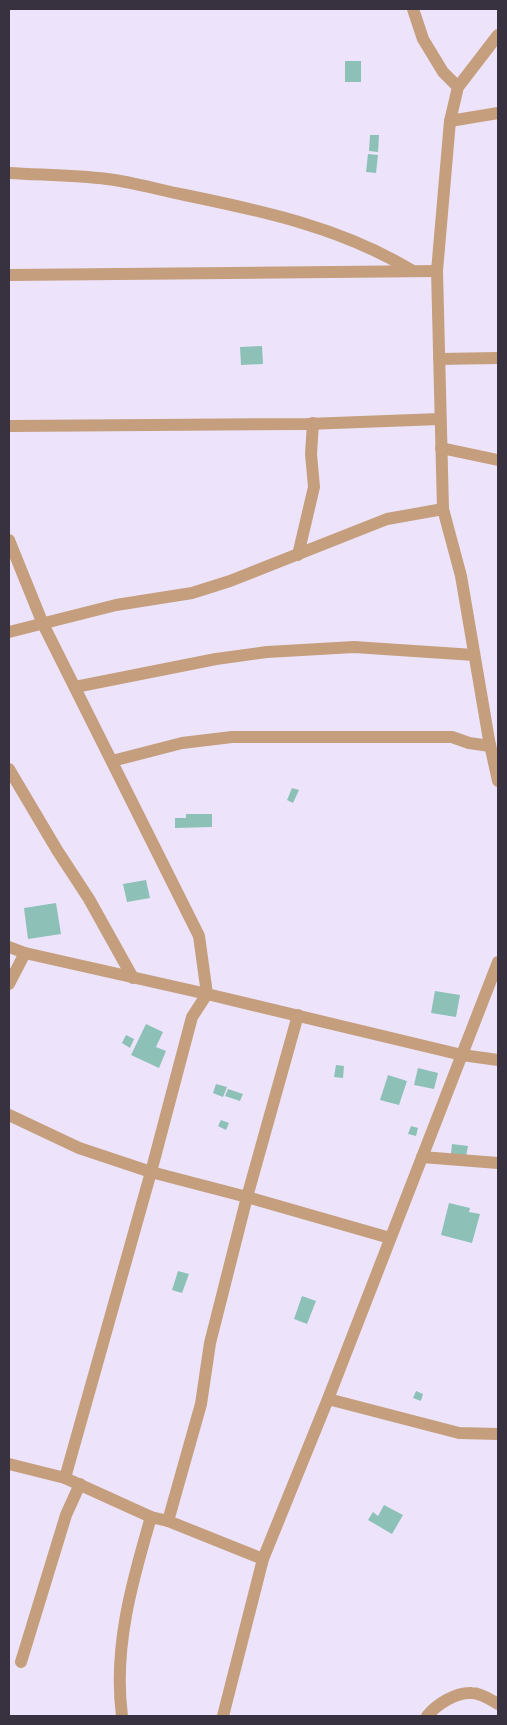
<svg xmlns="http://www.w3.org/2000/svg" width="507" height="1725" viewBox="0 0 507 1725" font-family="Quicksand,sans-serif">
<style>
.building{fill:#8dc0b7}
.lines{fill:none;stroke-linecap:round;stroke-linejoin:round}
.minor{stroke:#c59f7d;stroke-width:12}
</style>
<rect width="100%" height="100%" fill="#ede4fb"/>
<g class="building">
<rect x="345" y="61" width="16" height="21"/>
<polygon points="370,135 379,135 378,152 369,151"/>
<polygon points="368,154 378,155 376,173 366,172"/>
<polygon points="262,346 263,364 241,365 240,347"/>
<polygon points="292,788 299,790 293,803 287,800"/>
<polygon points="186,814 212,814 212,827 175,828 175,818 186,818"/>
<polygon points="146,880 150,898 127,902 123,884"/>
<polygon points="56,903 61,934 28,939 24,908"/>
<polygon points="435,991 460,995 456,1017 431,1013"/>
<polygon points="146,1024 163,1032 156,1047 166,1051 159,1068 131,1055"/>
<polygon points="126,1035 134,1039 130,1048 122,1043"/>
<polygon points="336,1065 344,1066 343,1078 334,1077"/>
<polygon points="418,1068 438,1073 434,1089 414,1085"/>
<polygon points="388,1075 407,1081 399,1105 380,1100"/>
<polygon points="216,1084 227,1087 223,1097 213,1093"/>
<polygon points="228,1089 243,1094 240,1101 225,1096"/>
<polygon points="221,1120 229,1123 226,1130 218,1126"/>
<polygon points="411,1126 418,1128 416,1136 408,1134"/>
<polygon points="452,1144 468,1146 466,1156 451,1154"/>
<polygon points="449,1203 470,1208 469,1212 480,1214 472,1243 441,1235"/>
<polygon points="178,1271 189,1274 182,1293 172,1290"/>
<polygon points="302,1296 316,1301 307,1324 294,1319"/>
<polygon points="416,1391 423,1394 421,1401 413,1398"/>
<polygon points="384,1505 403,1515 392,1534 368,1520 373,1512 378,1516"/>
</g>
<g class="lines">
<g class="minor">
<polyline points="413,9 423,39 443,72 458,87"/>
<polyline points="498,35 458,87 450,121 437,271 443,509 461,576 489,740 498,781"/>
<polyline points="450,121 498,113"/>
<path d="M9 173C41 175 75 175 107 179 133 182 159 190 185 195 263 211 342 228 411 270"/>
<polyline points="9,275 437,271"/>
<polyline points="439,359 498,358"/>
<polyline points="9,426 307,424 440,419"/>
<polyline points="441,448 498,460"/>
<polyline points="9,540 43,624 199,936 207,994 192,1017 151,1172 65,1478"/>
<polyline points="298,555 314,487 311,454 313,423"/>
<polyline points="9,632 116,605 192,593 230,581 387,519 443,509"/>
<polyline points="75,687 216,659 267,652 354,647 474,655"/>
<polyline points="112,761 182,743 232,737 452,737 469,743 490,746"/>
<polyline points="9,769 57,850 89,899 133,978"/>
<polyline points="9,947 25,953 207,994 462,1055 498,1060"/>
<polyline points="9,984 25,953"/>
<polyline points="9,1115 79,1148 151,1172 247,1197 390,1238"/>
<polyline points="422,1157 498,1163"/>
<polyline points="328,1399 459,1433 498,1434"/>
<polyline points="9,1464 65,1478 151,1517 168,1521 263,1559"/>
<polyline points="168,1521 201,1404 210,1343 247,1197 298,1015"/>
<polyline points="21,1662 66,1515 80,1484"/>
<path d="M122 1716C113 1648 132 1582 151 1517"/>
<polyline points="223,1716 263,1559 328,1399 498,962"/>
<path d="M427 1716C437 1704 456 1692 472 1693 481 1693 491 1700 498 1704"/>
</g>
</g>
<rect width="507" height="1725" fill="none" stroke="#373140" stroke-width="20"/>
</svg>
